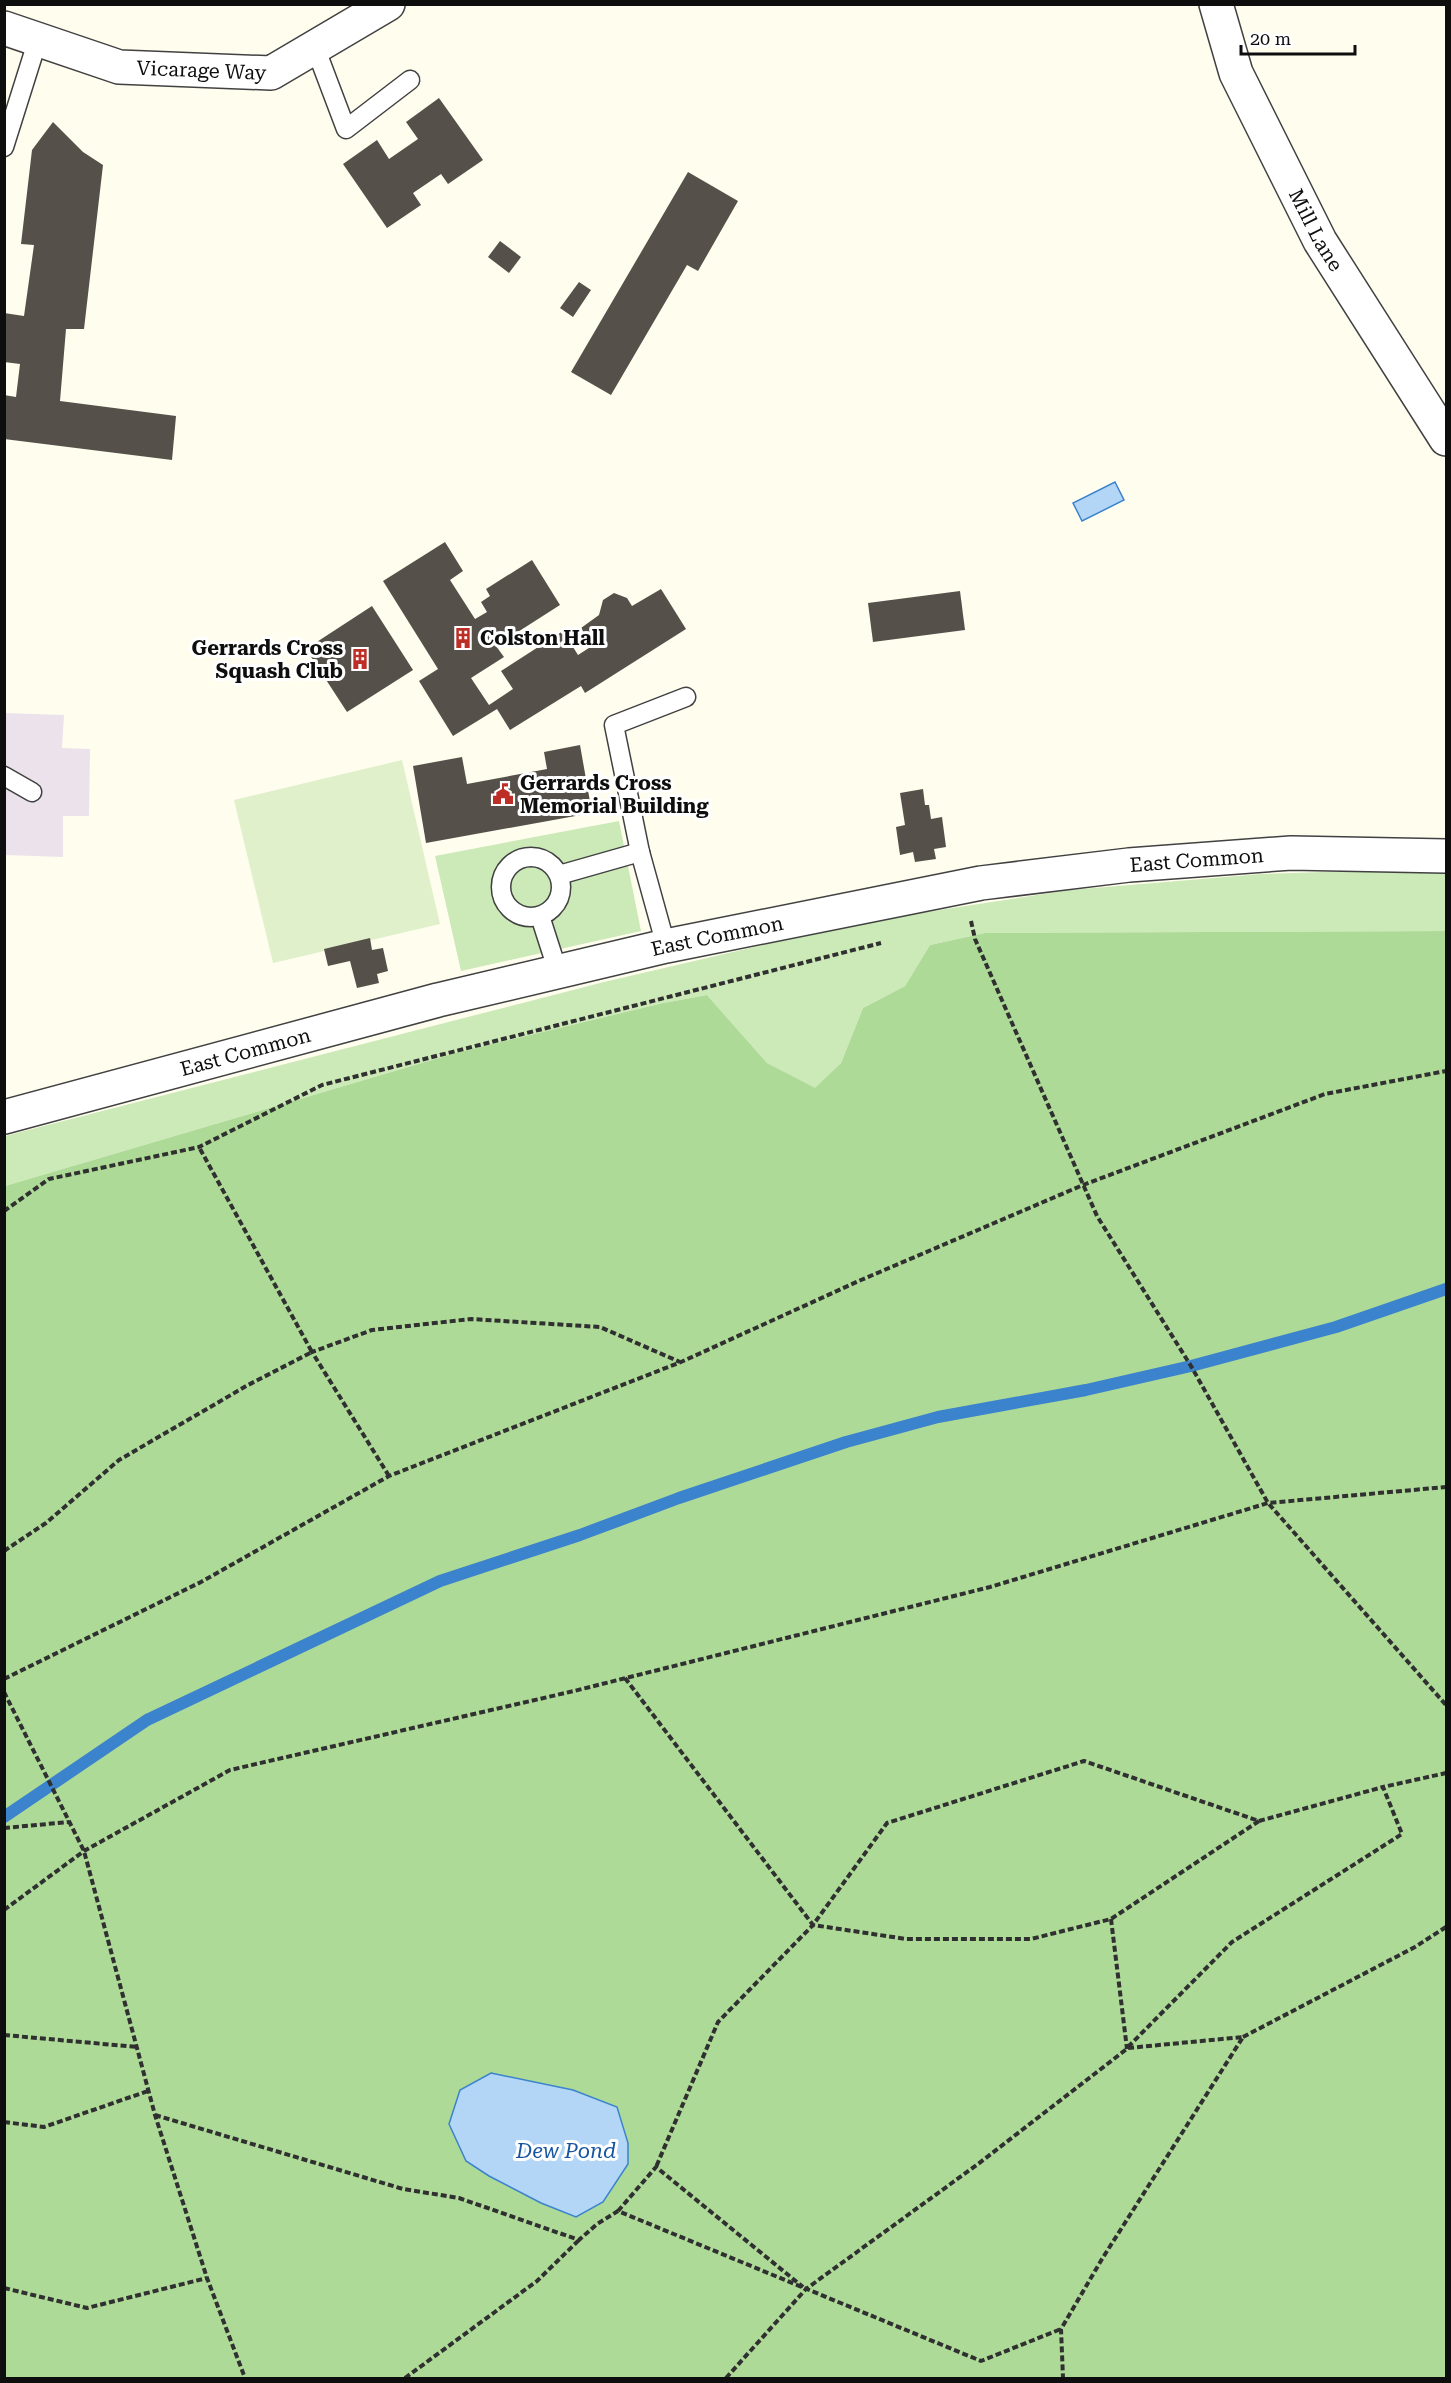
<svg xmlns="http://www.w3.org/2000/svg" width="1451" height="2383" viewBox="0 0 1451 2383" font-family="'Roboto Serif',serif">
<style>
.industrial{fill:#ece2ec}
.green{fill:#cce9b8}
.forest{fill:#aeda98}
.pitch{fill:#dff0ca}
.water{fill:#b3d6f6;stroke:#3b83cc;stroke-width:1.5}
.lines{fill:none;stroke-linecap:round;stroke-linejoin:round}
.stream{stroke:#3b83cc;stroke-width:12}
.building{fill:#56504a}
.service-casing{stroke:#414141;stroke-width:21}
.minor-casing{stroke:#414141;stroke-width:36}
.path{stroke:#303030;stroke-width:4;stroke-dasharray:6 3;stroke-linecap:butt}
.service{stroke:#fff;stroke-width:18}
.minor{stroke:#fff;stroke-width:33}
.labels{text-anchor:middle;stroke-width:6;stroke-linejoin:round;paint-order:stroke}
.street-label{font-size:20px;fill:#0e0e0e;stroke:#fff}
.poi-label{font-size:20px;font-weight:bold;fill:#0e0e0e;stroke:#fff;text-anchor:start}
.water-label{font-size:21px;font-style:italic;fill:#17559f;stroke:#fff}
</style>
<rect width="100%" height="100%" fill="#fffdee"/>
<polygon class="industrial" points="5,713 64,715 62,748 90,749 89,816 63,816 63,857 5,855"/>
<g class="green">
<polygon points="619,821 641,931 461,971 435,856"/>
<polygon points="1446,868 1446,931 985,933 930,945 905,986 863,1008 841,1063 815,1089 767,1063 707,995 663,1003 459,1052 5,1186 5,1136 604,982 861,922 1070,890 1262,874"/>
</g>
<polygon class="forest" points="1446,931 1446,2378 5,2378 5,1186 459,1052 663,1003 707,995 767,1063 815,1088 841,1063 863,1008 905,986 930,945 985,933"/>
<polygon class="pitch" points="402,760 440,924 273,963 234,800"/>
<g class="water">
<polygon points="1115,482 1124,500 1082,521 1073,503"/>
<polygon points="491,2073 573,2090 617,2107 628,2143 628,2164 603,2202 576,2217 541,2203 489,2176 466,2161 449,2124 460,2090"/>
</g>
<g class="lines">
<polyline class="stream" points="4,1817 147,1720 440,1581 580,1535 679,1498 846,1442 938,1417 1086,1390 1191,1366 1336,1327 1446,1289"/>
</g>
<g class="building">
<polygon points="439,98 483,160 448,184 441,174 413,193 421,205 387,228 343,164 377,140 389,159 418,139 406,122"/>
<polygon points="53,122 83,152 103,165 84,329 66,329 60,401 176,416 172,460 4,439 4,395 16,397 20,364 4,362 4,313 24,316 34,245 21,244 32,150"/>
<polygon points="688,172 738,201 698,271 687,265 611,395 571,372"/>
<polygon points="500,241 521,257 509,273 488,257"/>
<polygon points="579,282 591,290 573,317 560,308"/>
<polygon points="445,542 463,571 450,580 475,619 487,612 481,602 490,596 486,589 532,560 560,605 496,646 504,657 471,678 489,705 513,689 501,671 563,631 578,655 592,646 581,628 599,615 603,600 614,593 627,598 632,606 661,589 686,629 585,693 581,686 510,730 497,709 453,736 419,681 438,669 383,581"/>
<polygon points="960,591 965,630 873,642 868,603"/>
<polygon points="372,606 413,670 347,712 306,649"/>
<polygon points="580,745 592,813 426,843 413,766 462,757 467,784 547,769 544,752"/>
<polygon points="923,789 925,805 929,805 931,819 942,817 946,847 934,849 936,859 915,862 913,852 900,855 896,827 905,825 900,793"/>
<polygon points="370,938 372,950 383,948 388,971 377,974 379,983 357,988 350,961 328,966 324,949"/>
</g>
<g class="lines">
<defs>
<g id="service">
<polyline points="315,47 346,129 410,80"/>
<polyline points="4,147 38,39"/>
<polyline points="4,776 32,792"/>
<polyline points="640,852 614,725 686,697"/>
<circle cx="531" cy="887" r="30"/>
<polyline points="559,875 640,852 666,946"/>
<polyline points="540,916 558,972"/>
</g>
<g id="minor">
<path id="s1" d="M1216 4 1236 73 1320 241 1446 439"/>
<path id="s2" d="M4 28 119 67 271 73 388 4"/>
<path id="s3" d="M4 1117 438 1000 666 946 981 883 1129 865 1291 853 1446 856"/>
</g>
</defs>
<use href="#service" class="service-casing"/>
<use href="#minor" class="minor-casing"/>
<g class="path">
<polyline points="971,921 975,939 1097,1216 1191,1366 1268,1503 1446,1705"/>
<polyline points="4,1211 49,1179 199,1147 322,1085 881,943"/>
<polyline points="389,1476 312,1352 372,1330 471,1319 600,1327 680,1362"/>
<polyline points="4,1551 46,1523 119,1460 248,1385 312,1352 199,1147"/>
<polyline points="625,1678 813,1925 887,1823 1084,1761 1259,1821 1111,1919 1031,1939 906,1939 813,1925 718,2022 656,2167"/>
<polyline points="4,1679 201,1582 389,1476 681,1362 861,1280 1083,1185 1325,1094 1446,1071"/>
<polyline points="4,1692 84,1851 155,2115 207,2278 245,2378"/>
<polyline points="1259,1821 1383,1787"/>
<polyline points="4,1828 69,1822"/>
<polyline points="4,1910 84,1851 230,1770 574,1691 990,1587 1268,1503 1446,1487"/>
<polyline points="1111,1919 1127,2049"/>
<polyline points="4,2035 137,2047"/>
<polyline points="1243,2037 1415,1947 1446,1927"/>
<polyline points="1128,2047 1232,1942 1402,1834 1383,1787 1446,1773"/>
<polyline points="155,2115 403,2189 459,2198 579,2240 597,2224 618,2211 981,2361 1061,2329"/>
<polyline points="4,2122 44,2127 148,2091"/>
<polyline points="618,2211 656,2167 803,2287"/>
<polyline points="4,2288 87,2308 207,2278"/>
<polyline points="405,2378 537,2281 579,2240"/>
<polyline points="726,2378 806,2289 978,2164 1128,2048 1243,2037 1102,2259 1061,2329 1063,2378"/>
</g>
<use href="#service" class="service"/>
<use href="#minor" class="minor"/>
</g>
<defs>
<symbol id="building-bare" viewBox="-9 -9 18 18"><path d="M-4-6H4V6H1V3H-1V6H-4ZM-2.5-4.3h1.7v1.8h-1.7ZM.8-4.3h1.7v1.8H.8ZM-2.5-1h1.7V.8h-1.7ZM.8-1h1.7V.8H.8Z" fill="#bd2f26" stroke="#fff" stroke-width="2.5" paint-order="stroke"/></symbol>
<symbol id="civic-bare" viewBox="-9 -9 18 18"><path d="M-.6-6.5H3V-4.5H.6V-3L4-1V1h2V6H-6V1h2V-1L-.6-3ZM-1.2 2.5V6h2.4V2.5Z" fill="#bd2f26" stroke="#fff" stroke-width="2.5" paint-order="stroke"/></symbol>
</defs>
<g fill-rule="evenodd">
<use href="#building-bare" x="448" y="623" width="30" height="30"/>
<use href="#building-bare" x="345" y="644" width="30" height="30"/>
<use href="#civic-bare" x="488" y="779" width="30" height="30"/>
</g>
<g class="labels">
<g class="street-label">
<text dy="7" stroke="none"><textPath href="#s2" startOffset="204">Vicarage Way</textPath></text>
<text dy="7" stroke="none"><textPath href="#s1" startOffset="248">Mill Lane</textPath></text>
<text dy="7" stroke="none"><textPath href="#s3" startOffset="1222">East Common</textPath></text>
<text dy="7" stroke="none"><textPath href="#s3" startOffset="736">East Common</textPath></text>
<text dy="7" stroke="none"><textPath href="#s3" startOffset="250">East Common</textPath></text>
</g>
<g class="poi-label">
<text x="480" y="645">Colston Hall</text>
<text x="343" y="655" text-anchor="end">Gerrards Cross<tspan x="343" dy="23">Squash Club</tspan></text>
<text x="520" y="790">Gerrards Cross<tspan x="520" dy="23">Memorial Building</tspan></text>
</g>
<g class="water-label">
<text x="566" y="2158">Dew Pond</text>
</g>
</g>
<rect width="1451" height="2383" fill="none" stroke="#0e0e0e" stroke-width="12"/>
<path d="M1241 45v9h114v-9" fill="none" stroke="#0e0e0e" stroke-width="3"/>
<text x="1250" y="45" font-size="18" fill="#0e0e0e" stroke="#ffffff" stroke-width="4.5" paint-order="stroke">20 m</text>
</svg>
